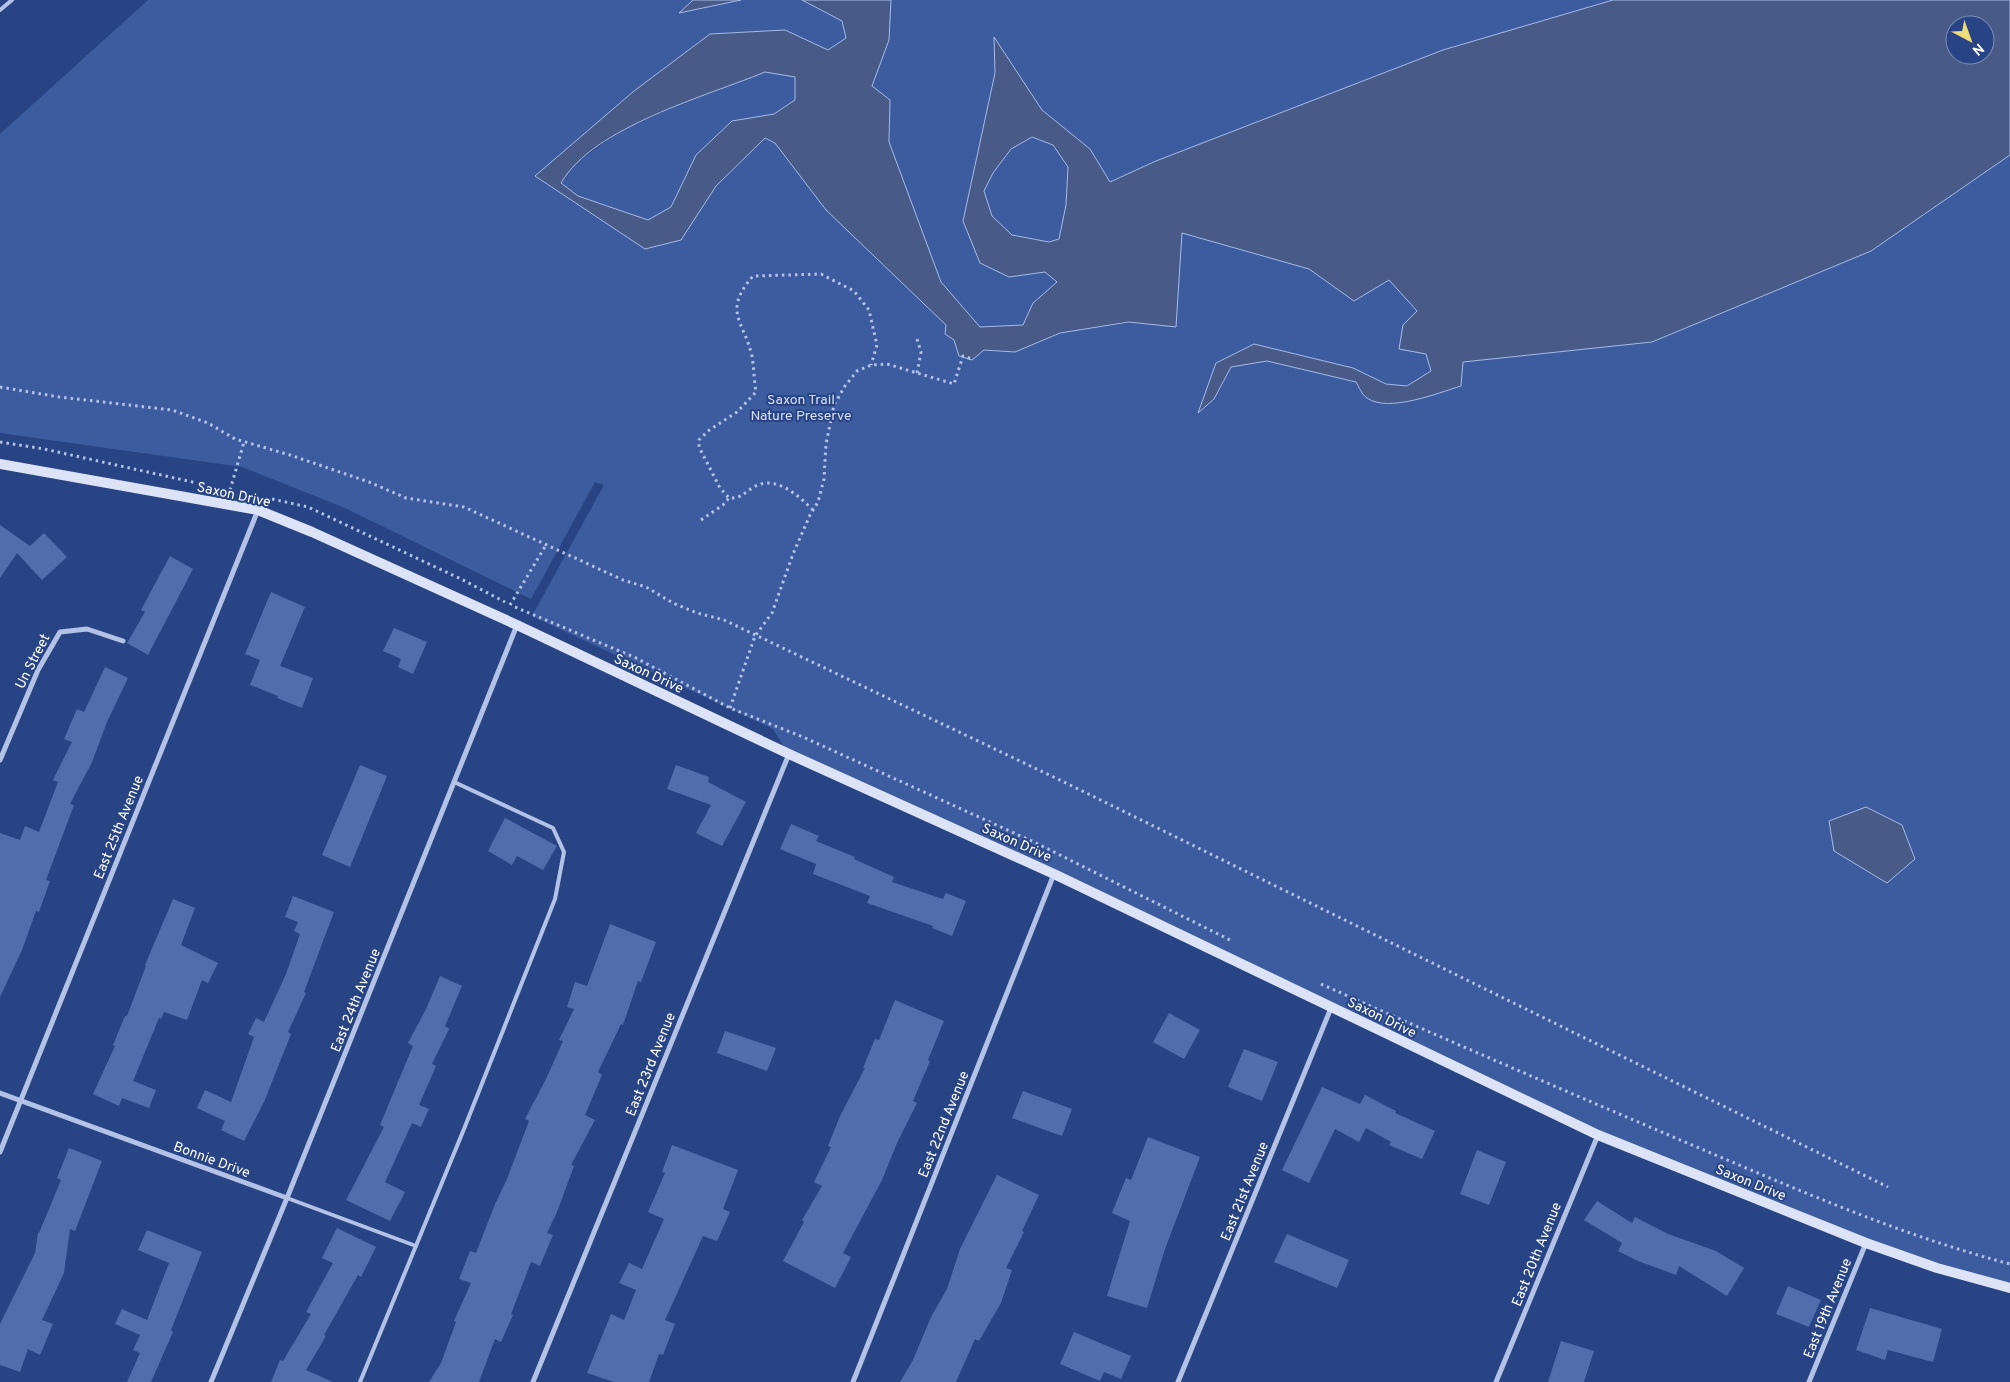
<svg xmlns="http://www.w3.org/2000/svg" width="2010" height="1382" viewBox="0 0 2010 1382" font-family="Overpass,sans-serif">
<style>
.green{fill:#3d5ca0}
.water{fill:#475a88;stroke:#a7bce7;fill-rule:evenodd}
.building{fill:#516dab}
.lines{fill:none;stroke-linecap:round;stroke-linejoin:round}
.path{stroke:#b2c3e7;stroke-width:3;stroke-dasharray:2.5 4;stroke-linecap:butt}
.lane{stroke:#b2c3e7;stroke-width:4}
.street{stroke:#b2c3e7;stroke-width:5}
.secondary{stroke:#dce3f6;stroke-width:10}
.labels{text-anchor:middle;stroke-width:4;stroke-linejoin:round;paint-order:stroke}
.park-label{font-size:14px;fill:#d5e0f6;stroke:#284484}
.street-label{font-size:14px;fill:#fff;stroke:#284484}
</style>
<rect width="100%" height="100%" fill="#284484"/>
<g class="green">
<polygon points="148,0 693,0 680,13 741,0 802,0 842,21 846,38 828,50 785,30 710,34 634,91 535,176 645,249 681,240 716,186 765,138 775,143 826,210 946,325 984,350 1015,352 1060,333 1136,322 1182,233 1309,269 1354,301 1389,280 1417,311 1403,325 1426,354 1431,371 1407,386 1386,384 1353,368 1254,344 1216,363 1199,412 1214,399 1231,367 1267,361 1356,382 1366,398 1386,404 1462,362 1652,342 1871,251 2010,155 2010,1288 1937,1268 1598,1135 789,754 773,729 532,616 604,485 595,482 531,599 345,508 242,467 0,433 0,134"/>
<polygon points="891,0 1613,0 1443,50 1156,161 1110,182 1090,149 1042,110 994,38 995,73 963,221 1009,277 1045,272 1057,282 1033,303 1023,326 980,327 941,282 889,142 890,100 871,86 889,40"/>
<polygon points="765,72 795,77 795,100 774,114 732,121 696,155 671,207 648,221 577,196 561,183 572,166 622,130 693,99"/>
<polygon points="1032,137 1053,145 1068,167 1066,205 1059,239 1050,242 1012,235 992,216 984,191 993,173 1011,149"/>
</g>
<g class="water">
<polygon points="693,0 741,0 679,13"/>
<path d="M802 0H891L889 40 872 86 890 100 889 142 941 282 980 327 1023 325 1033 303 1057 282 1045 272 1009 277 980 263 963 221 995 73 994 37 1042 110 1090 149 1110 182 1156 161 1443 50 1613 0H2010V155L1871 251 1652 342 1463 362 1461 386C1438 393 1388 413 1367 398 1362 395 1359 387 1356 382L1267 361 1231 367 1214 399 1198 413 1216 363 1254 344 1353 368 1386 384 1407 386 1431 371 1426 354 1399 349 1403 325 1417 311 1389 280 1354 301 1309 269 1182 233 1176 327 1129 322 1060 333 1015 352 984 350 972 360 959 356 954 340 945 334 946 325 826 210 775 143 765 138 716 186 681 240 645 249 535 176 634 91 710 34 785 30 828 50 846 38 842 21ZM1955 25H1985V55H1955ZM765 72 795 77V100L774 114 732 121 696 155 671 207 648 220 578 196 561 183C593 127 707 96 765 72ZM1032 137 1053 145 1068 167 1066 205 1059 239 1049 242 1012 235 992 216 984 191 993 173 1011 149Z"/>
<polygon points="1866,807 1902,825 1915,859 1887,883 1834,851 1829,821"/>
</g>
<g class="building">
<polygon points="0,525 30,546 44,533 67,557 42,580 17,553 0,578"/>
<polygon points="170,556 193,569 148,655 127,643 145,612 141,610"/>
<polygon points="271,592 305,607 280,666 313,678 302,708 277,698 278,696 250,685 260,660 245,654"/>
<polygon points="394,628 427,642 413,674 398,667 401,659 383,651"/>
<polygon points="105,667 128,678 107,722 92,762 70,804 74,805 46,880 50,881 39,912 36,911 22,950 0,997 0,833 20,840 25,826 39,832 58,782 53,780 72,742 64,739 77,709 84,712"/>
<polygon points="360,765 387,776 350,867 322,855"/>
<polygon points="676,765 709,777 708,782 746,802 722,846 696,833 711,805 667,789"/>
<polygon points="505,818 557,846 543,870 517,856 512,865 488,851"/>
<polygon points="791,824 819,836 816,841 855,857 854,859 894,877 892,882 943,899 946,893 966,901 952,936 932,928 933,926 867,903 870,896 813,874 816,864 780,849"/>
<polygon points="293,896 334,912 304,992 306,993 288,1032 291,1034 264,1102 244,1141 221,1130 225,1121 197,1108 205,1090 231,1102 254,1037 248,1034 256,1018 264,1022 286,974 300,934 294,931 298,922 285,917"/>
<polygon points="173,899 195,908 181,945 218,963 208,983 202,980 187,1020 164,1012 161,1019 159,1018 133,1081 156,1090 149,1108 122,1098 119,1106 93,1094 115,1046 113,1045 125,1016 127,1016 146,966 145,965"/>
<polygon points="610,924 656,942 641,982 638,981 623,1025 621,1024 598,1072 602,1075 585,1115 595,1120 571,1165 574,1166 557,1212 547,1233 553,1235 540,1266 531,1262 511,1314 513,1315 501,1342 495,1339 479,1382 429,1382 441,1363 456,1322 454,1321 471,1283 459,1279 470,1251 476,1253 495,1204 507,1179 529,1121 525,1119 546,1079 563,1041 559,1040 574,1009 567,1007 575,982 587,986"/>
<polygon points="440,976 462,986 445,1026 449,1029 432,1064 436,1066 419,1105 429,1109 421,1127 412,1123 385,1182 405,1192 390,1221 346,1200 384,1127 380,1125 413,1046 408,1043 426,1009"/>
<polygon points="895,1000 944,1021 928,1060 930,1061 913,1101 917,1103 897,1143 882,1180 843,1253 851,1257 835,1288 783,1261 804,1222 802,1220 822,1186 814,1182 831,1147 828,1146 840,1116 865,1068 863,1068 875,1039 879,1040"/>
<polygon points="1169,1013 1200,1030 1184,1059 1153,1042"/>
<polygon points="725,1031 776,1048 767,1071 717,1053"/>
<polygon points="1244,1049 1278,1062 1262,1101 1228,1087"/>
<polygon points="1322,1087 1360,1104 1365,1095 1396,1111 1395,1113 1435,1131 1422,1159 1389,1145 1391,1142 1366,1128 1359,1142 1335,1129 1309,1183 1282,1170"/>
<polygon points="1023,1091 1072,1109 1062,1136 1012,1118"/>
<polygon points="1148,1137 1200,1157 1165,1249 1147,1308 1107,1296 1130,1221 1112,1213 1126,1178 1131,1180"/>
<polygon points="672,1145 738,1170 723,1209 730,1212 717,1241 703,1236 665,1320 675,1324 663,1355 659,1354 649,1382 614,1382 587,1373 611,1314 624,1320 636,1290 619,1283 629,1263 642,1269 664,1219 648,1212 665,1173 662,1172"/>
<polygon points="69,1148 102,1161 75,1231 70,1229 64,1273 42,1320 53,1324 40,1355 28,1349 20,1372 0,1365 0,1324 35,1253 38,1232 39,1233 61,1180 57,1178"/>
<polygon points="1477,1150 1506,1162 1489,1205 1460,1194"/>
<polygon points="997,1175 1039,1195 1022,1231 1024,1232 1006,1268 1012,1270 1001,1303 979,1341 975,1339 956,1382 900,1382 913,1360 931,1317 947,1289 960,1249"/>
<polygon points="1597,1201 1632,1223 1635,1217 1668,1234 1716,1251 1744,1268 1727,1296 1679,1266 1676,1275 1638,1261 1618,1251 1622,1243 1584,1220"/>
<polygon points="337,1228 376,1247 361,1277 358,1275 324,1335 326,1336 306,1370 333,1382 271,1382 280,1360 283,1361 311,1314 306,1312 333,1263 322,1258"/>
<polygon points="147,1230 202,1252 171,1330 173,1332 151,1382 127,1382 140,1353 133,1350 140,1335 115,1324 122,1309 147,1320 169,1263 138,1250"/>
<polygon points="1287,1234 1349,1260 1337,1288 1274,1262"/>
<polygon points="1788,1286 1821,1300 1809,1327 1776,1314"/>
<polygon points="1870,1308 1942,1329 1933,1362 1888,1350 1885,1360 1856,1350"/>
<polygon points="1074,1332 1131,1356 1121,1379 1104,1372 1100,1381 1060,1364"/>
<polygon points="1561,1341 1594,1351 1584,1382 1548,1382"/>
</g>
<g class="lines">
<g class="path">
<polyline points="917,373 921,352 917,339"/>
<polyline points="0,387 59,397 172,410 208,423 235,439 290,455 369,482 406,498 464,507 623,580 646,587 673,603 697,613 724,620 1064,782 1888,1187"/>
<polyline points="0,442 44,449 197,483"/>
<polyline points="230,490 244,442"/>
<polyline points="272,499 308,507 461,579 505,602"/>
<path d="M813 510C799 496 775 474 754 487 743 493 743 498 729 498L720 488 699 447V440L708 431 737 412 756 392C754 380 754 368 752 356 744 321 722 312 753 276L821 274 854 291 869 310 877 345 871 365"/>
<polyline points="701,520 723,505 729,498"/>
<polyline points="510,605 546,545"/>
<polyline points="515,607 636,658 730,708 803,737 1036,843 1230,940"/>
<polyline points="730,708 755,636 772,613 793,554 810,515 818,502 824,479 826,444 834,405 845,386 857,371 871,365 887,364 954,384 963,356 972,359"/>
<path d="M1321 984C1444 1039 1568 1092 1692 1145 1796 1189 1900 1235 2010 1264"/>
</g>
<g class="lane">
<polyline points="0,10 12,0"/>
<polyline points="287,1198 416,1246"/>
<polyline points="360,1382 464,1129 555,899 564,852 553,828 454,782"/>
</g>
<g class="street">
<polyline points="0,760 38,670 60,632 87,629 123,641"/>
<polyline points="0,1093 287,1198"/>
<polyline points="0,1152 258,510"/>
<polyline points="211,1382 287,1198 517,625"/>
<polyline points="533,1382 789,754"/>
<polyline points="853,1382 1054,874"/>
<polyline points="1178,1382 1331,1008"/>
<polyline points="1496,1382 1598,1135"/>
<polyline points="1809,1382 1866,1243"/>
</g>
<polyline class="secondary" points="0,464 258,510 312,532 517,625 789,754 1054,874 1598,1135 1866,1243 1937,1268 2010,1288"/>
</g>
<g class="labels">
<g class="park-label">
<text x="801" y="404">Saxon Trail<tspan x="801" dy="16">Nature Preserve</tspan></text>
</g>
<g class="street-label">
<text transform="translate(234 494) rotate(12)" y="5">Saxon Drive</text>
<text transform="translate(32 661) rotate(-63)" y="5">Un Street</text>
<text transform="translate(649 673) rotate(25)" y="5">Saxon Drive</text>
<text transform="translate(118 827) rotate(-68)" y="5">East 25th Avenue</text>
<text transform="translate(1017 842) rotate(24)" y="5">Saxon Drive</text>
<text transform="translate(355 1000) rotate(-68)" y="5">East 24th Avenue</text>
<text transform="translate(1382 1017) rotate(26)" y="5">Saxon Drive</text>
<text transform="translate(650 1064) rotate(-68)" y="5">East 23rd Avenue</text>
<text transform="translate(943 1124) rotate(-68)" y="5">East 22nd Avenue</text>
<text transform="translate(212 1159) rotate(20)" y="5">Bonnie Drive</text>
<text transform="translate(1751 1182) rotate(22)" y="5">Saxon Drive</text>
<text transform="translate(1244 1191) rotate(-68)" y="5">East 21st Avenue</text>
<text transform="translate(1536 1254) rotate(-68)" y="5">East 20th Avenue</text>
<text transform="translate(1827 1308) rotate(-68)" y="5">East 19th Avenue</text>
</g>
</g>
<g transform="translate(1970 40) rotate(139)"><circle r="24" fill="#284484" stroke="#7e8fb5"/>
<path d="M0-4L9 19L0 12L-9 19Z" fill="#eedc79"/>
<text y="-8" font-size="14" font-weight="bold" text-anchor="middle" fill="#ffffff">N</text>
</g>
</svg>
